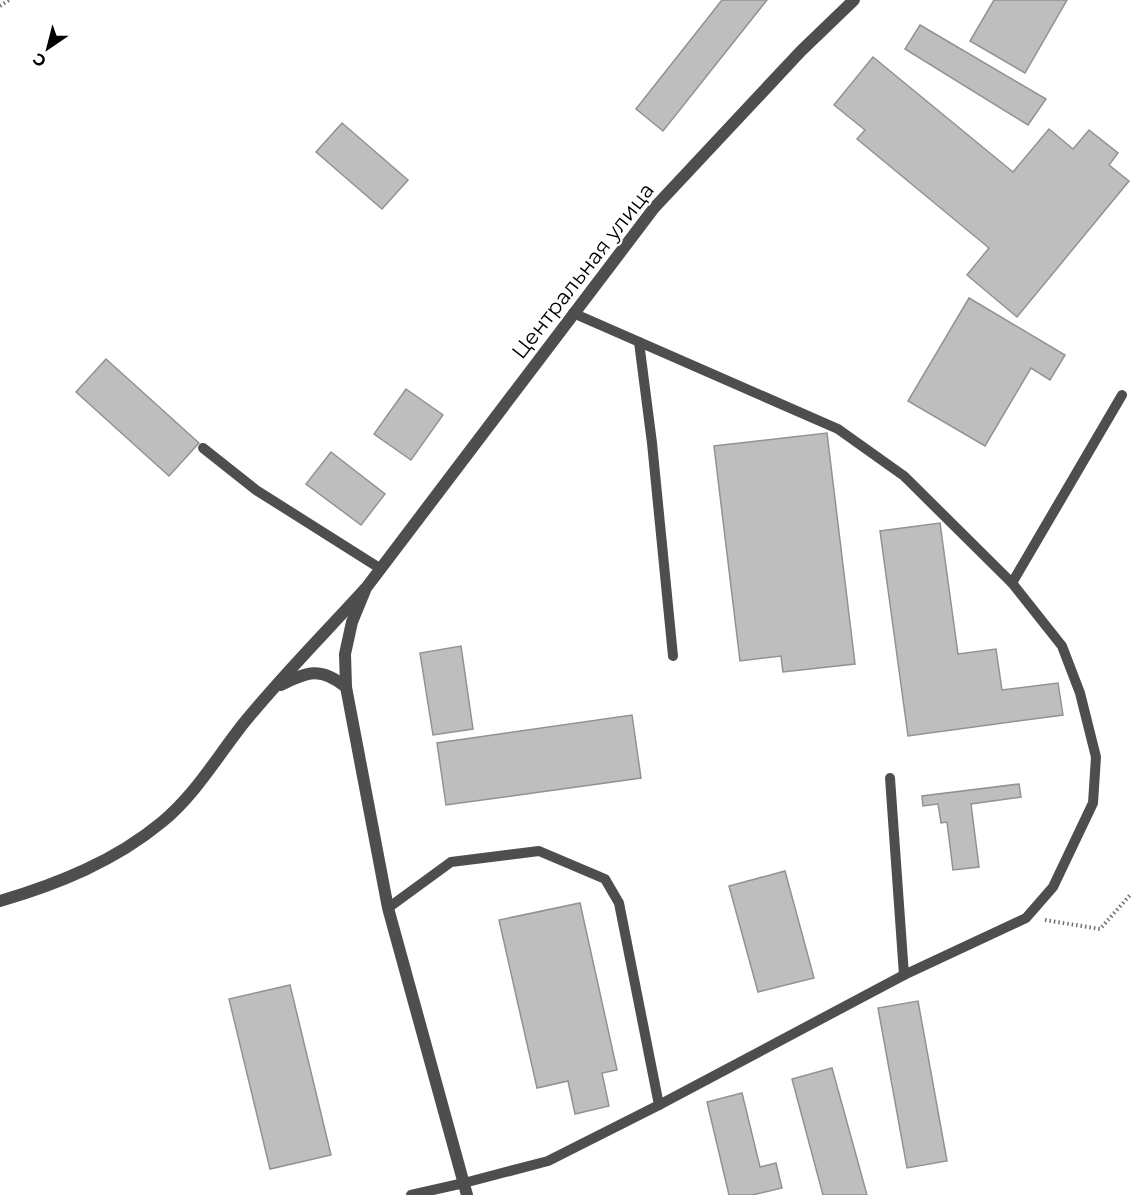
<svg xmlns="http://www.w3.org/2000/svg" width="1131" height="1195" viewBox="0 0 1131 1195" font-family="Montserrat,sans-serif">
<style>
.building{fill:#bebebe;stroke:#929292;stroke-width:1.5}
.lines{fill:none;stroke-linecap:round;stroke-linejoin:round}
.path{stroke:#707070;stroke-width:4;stroke-dasharray:1.5 3;stroke-linecap:butt}
.service{stroke:#4e4e4e;stroke-width:10}
.minor{stroke:#4e4e4e;stroke-width:12}
.tertiary{stroke:#4e4e4e;stroke-width:12}
.labels{text-anchor:middle;stroke-width:4.5;stroke-linejoin:round;paint-order:stroke}
.street-label{font-size:21px;fill:#000;stroke:#fff}
</style>
<rect width="100%" height="100%" fill="#fff"/>
<g class="building">
<polygon points="722,0 767,0 663,131 636,109"/>
<polygon points="994,0 1067,0 1025,73 970,41"/>
<polygon points="920,25 1046,99 1028,125 905,49"/>
<polygon points="873,57 1013,172 1049,129 1073,149 1089,130 1118,153 1109,165 1129,181 1017,317 967,275 989,248 857,139 865,130 834,105"/>
<polygon points="342,123 408,180 382,209 316,152"/>
<polygon points="969,298 1065,355 1050,380 1031,368 985,446 908,401"/>
<polygon points="106,359 199,443 169,476 76,392"/>
<polygon points="406,389 443,415 411,460 374,434"/>
<polygon points="827,433 855,664 783,672 781,656 740,661 714,446"/>
<polygon points="331,452 385,494 361,525 306,484"/>
<polygon points="940,523 958,654 996,649 1002,690 1058,683 1063,715 908,736 880,531"/>
<polygon points="461,646 473,729 433,735 420,653"/>
<polygon points="632,715 641,778 446,805 437,743"/>
<polygon points="1019,784 1021,797 971,804 979,867 953,870 947,822 941,823 938,804 923,806 922,796"/>
<polygon points="785,871 814,978 758,992 729,886"/>
<polygon points="580,903 617,1070 602,1073 609,1106 575,1114 568,1081 537,1088 499,920"/>
<polygon points="290,985 331,1155 270,1169 229,999"/>
<polygon points="918,1001 947,1161 907,1168 878,1008"/>
<polygon points="832,1068 867,1195 823,1195 792,1079"/>
<polygon points="742,1093 760,1167 776,1163 782,1188 752,1195 729,1195 707,1102"/>
</g>
<g class="lines">
<g class="path">
<polyline points="0,6 9,0"/>
<polyline points="1045,920 1100,929 1131,894"/>
</g>
<g class="service">
<polyline points="639,342 652,443 673,656"/>
<polyline points="203,448 256,490 381,569"/>
<polyline points="1012,583 1122,395"/>
<polyline points="890,778 904,975"/>
<polyline points="388,908 451,862 539,851 605,879 619,903 659,1105"/>
<polyline points="411,1195 464,1183 548,1161 659,1105 904,975 1026,918 1053,887 1093,803 1096,757 1080,693 1062,646 1012,583 904,476 838,429 573,313"/>
</g>
<g class="minor">
<path d="M281 685C308 671 321 667 346 687"/>
<path d="M0 901C58 884 115 861 162 822 195 795 217 757 243 724 281 677 324 634 365 589"/>
</g>
<polyline class="tertiary" points="467,1195 388,908 346,687 345,654 352,622 366,588 654,208 801,51 854,0"/>
</g>
<g class="labels">
<g class="street-label">
<text transform="translate(583 271) rotate(-52)" y="7">Центральная улица</text>
</g>
</g>
<g transform="translate(48 48) rotate(215)" stroke="#ffffff" stroke-width="4.5" paint-order="stroke">
<path d="M0-4.5L10 22L0 15L-10 22Z" fill="#000000"/>
<text y="-9" font-size="16" font-weight="bold" text-anchor="middle" fill="#000000">С</text>
</g>
</svg>
